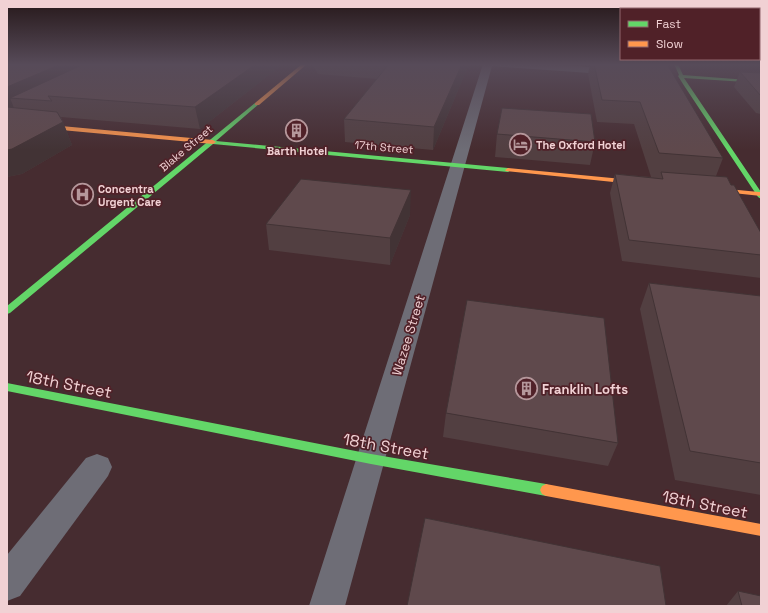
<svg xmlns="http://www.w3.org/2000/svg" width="768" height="613" viewBox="0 0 768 613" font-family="'Space Grotesk',sans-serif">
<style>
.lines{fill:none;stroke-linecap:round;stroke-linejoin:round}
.street{fill:#6e6d76;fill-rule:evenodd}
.fast{fill:#63d668;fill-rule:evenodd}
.slow{fill:#ff974d;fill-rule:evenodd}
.wall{fill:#523f41}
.shaded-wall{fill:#423335}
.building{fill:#5f494c;stroke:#423335}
.labels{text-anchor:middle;stroke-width:3.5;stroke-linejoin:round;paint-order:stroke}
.far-poi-label{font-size:11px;font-weight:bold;fill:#f1d1d4;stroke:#502128;text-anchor:start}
.far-street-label{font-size:11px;fill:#f1d1d4;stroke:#502128}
.street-label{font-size:13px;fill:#f1d1d4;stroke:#502128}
.poi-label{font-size:13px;font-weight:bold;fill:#f1d1d4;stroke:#502128;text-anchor:start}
.near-street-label{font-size:16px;fill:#f1d1d4;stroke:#502128}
</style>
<rect width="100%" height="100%" fill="#462c30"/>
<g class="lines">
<g class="street">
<polygon points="483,64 548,64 618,69 623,72 618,75 492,66 345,606 309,606"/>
<polygon points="97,454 108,458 112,467 108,476 20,596 7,601 7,555 86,458"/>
</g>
<g class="fast">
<polygon points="674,64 678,64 683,75 761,81 761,83 684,78 761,192 761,199 758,197 683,84 678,76 679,75"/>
<polygon points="255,103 259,104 216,141 508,168 511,170 508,172 213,144 10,313 7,314 7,306"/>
<polygon points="7,383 371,454 546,484 550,486 552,490 550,494 546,496 371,464 7,391"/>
</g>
<g class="slow">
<polygon points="302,64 307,64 259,105 255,105 255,103"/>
<polygon points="7,121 213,140 216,142 213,144 7,125"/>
<polygon points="508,168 643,181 646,183 643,185 506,171 505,170"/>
<polygon points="707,187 759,192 761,192 761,196 705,190 704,189"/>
<polygon points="546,484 761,524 761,536 546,496 542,494 540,490 542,486"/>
</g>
</g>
<g class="wall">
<polygon points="7,64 283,64 200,129 61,117 72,145 22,174 7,177"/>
<polygon points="312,64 469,64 433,150 345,142 344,119 377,79 318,74"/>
<polygon points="586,64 667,64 723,158 716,176 761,233 761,278 622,261 610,193 615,174 651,177 634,124 597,122 588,74 590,65 586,65"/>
<polygon points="740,72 761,73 761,114 756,113 734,87"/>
<polygon points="497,134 595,142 590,165 495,157"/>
<polygon points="410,215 390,265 269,250 266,224"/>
<polygon points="649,283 761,296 761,495 675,480 640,309"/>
<polygon points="446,413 618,443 608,466 443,437"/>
<polygon points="738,591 761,606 726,606"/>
</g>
<g class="shaded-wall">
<polygon points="61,64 109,64 10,98 14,108 7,111 7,87"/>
<polygon points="256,64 283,64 200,129 195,107"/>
<polygon points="462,64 469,64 433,150 434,127"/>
<polygon points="63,122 72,145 22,174 7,177 7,150"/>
<polygon points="411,190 410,215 390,265 390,238"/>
</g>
<g class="building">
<polygon points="7,64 61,64 7,87"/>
<polygon points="84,64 256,64 195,107 48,96 52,101 10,98"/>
<polygon points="389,64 462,64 434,127 344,119"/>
<polygon points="594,64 667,64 723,158 659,153 640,102 602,100"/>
<polygon points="740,72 761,73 761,96"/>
<polygon points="7,107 57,112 63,122 12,149 7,150"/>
<polygon points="502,108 591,114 595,142 497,134"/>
<polygon points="661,172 727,177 731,185 734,185 761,233 761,255 629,240 615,174 663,179"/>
<polygon points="301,179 411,190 390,238 266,224"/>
<polygon points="649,283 761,296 761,463 690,451"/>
<polygon points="467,300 604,318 618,443 446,413"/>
<polygon points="425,518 660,566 666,606 407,606"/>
<polygon points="738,591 761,596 761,606 742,606"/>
</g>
<linearGradient id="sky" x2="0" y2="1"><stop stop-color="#26181a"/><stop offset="0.43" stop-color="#574b59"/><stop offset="1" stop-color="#574b59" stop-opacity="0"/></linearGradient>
<rect width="768" height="150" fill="url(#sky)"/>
<defs>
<symbol id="building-ring" viewBox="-11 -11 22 22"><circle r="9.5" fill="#502128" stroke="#b5979b" stroke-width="1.5"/><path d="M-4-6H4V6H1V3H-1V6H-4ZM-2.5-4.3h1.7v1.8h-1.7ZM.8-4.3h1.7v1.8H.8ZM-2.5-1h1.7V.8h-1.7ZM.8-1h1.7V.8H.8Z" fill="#b5979b"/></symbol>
<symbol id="hotel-ring" viewBox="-11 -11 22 22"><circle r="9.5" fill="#502128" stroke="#b5979b" stroke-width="1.5"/><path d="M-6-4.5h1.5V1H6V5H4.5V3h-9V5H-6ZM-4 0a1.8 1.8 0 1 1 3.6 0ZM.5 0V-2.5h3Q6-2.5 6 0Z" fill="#b5979b"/></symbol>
<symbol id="hospital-ring" viewBox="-11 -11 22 22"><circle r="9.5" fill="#502128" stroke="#b5979b" stroke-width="1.5"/><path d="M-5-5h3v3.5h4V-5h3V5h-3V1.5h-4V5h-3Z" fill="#b5979b"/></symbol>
</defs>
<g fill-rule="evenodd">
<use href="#building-ring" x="284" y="118" width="25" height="25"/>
<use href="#hotel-ring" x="508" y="132" width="25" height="25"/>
<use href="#hospital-ring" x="70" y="182" width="25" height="25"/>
<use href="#building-ring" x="514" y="376" width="25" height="25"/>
</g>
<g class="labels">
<g class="far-poi-label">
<text x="536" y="149">The Oxford Hotel</text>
<text x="297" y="155" text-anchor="middle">Barth Hotel</text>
<text x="98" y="193">Concentra<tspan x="98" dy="13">Urgent Care</tspan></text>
</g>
<g class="far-street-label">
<text transform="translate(384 147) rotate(5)" y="4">17th Street</text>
<text transform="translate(186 148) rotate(-40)" y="4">Blake Street</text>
</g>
<g class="street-label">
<text transform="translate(408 335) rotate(-73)" y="5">Wazee Street</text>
</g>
<g class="poi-label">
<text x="542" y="394">Franklin Lofts</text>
</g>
<g class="near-street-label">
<text transform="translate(69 384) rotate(11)" y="6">18th Street</text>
<text transform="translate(386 446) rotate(10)" y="6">18th Street</text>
<text transform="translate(705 504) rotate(11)" y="6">18th Street</text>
</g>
</g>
<rect width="768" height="613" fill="none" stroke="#f1d1d4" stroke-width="16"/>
<rect x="620" y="8" width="140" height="52" fill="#502128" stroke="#90676d"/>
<rect x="628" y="21" width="20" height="6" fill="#63d668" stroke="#90676d"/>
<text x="656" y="28" font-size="12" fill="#f1d1d4">Fast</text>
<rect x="628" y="41" width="20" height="6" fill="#ff974d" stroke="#90676d"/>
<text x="656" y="48" font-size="12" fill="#f1d1d4">Slow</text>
</svg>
